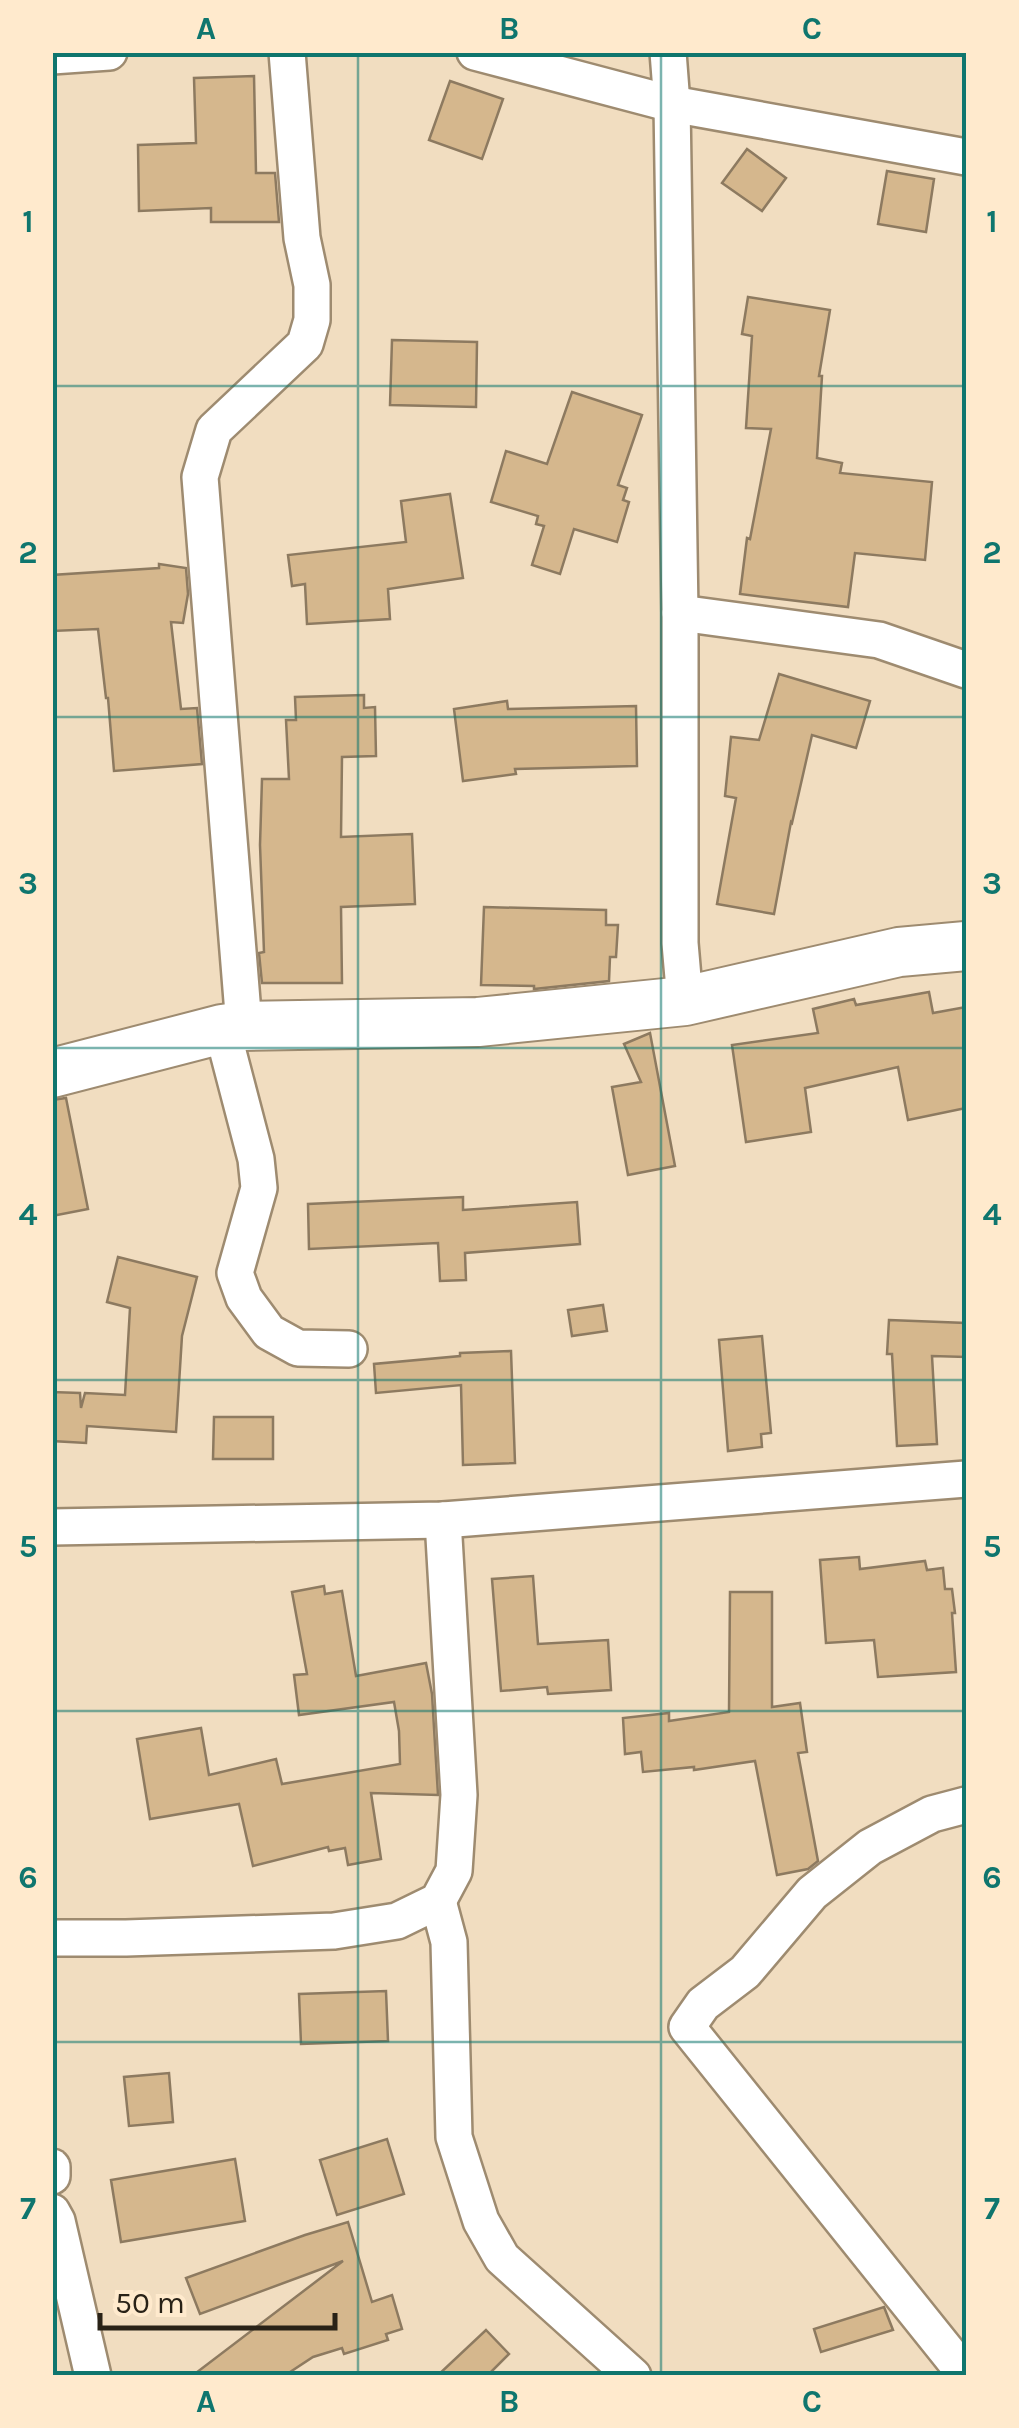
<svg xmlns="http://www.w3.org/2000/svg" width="1019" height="2428" viewBox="0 0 1019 2428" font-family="Karla,sans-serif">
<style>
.building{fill:#d5b78d;stroke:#8d7a60;stroke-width:2.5}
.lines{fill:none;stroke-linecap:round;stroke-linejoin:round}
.street-casing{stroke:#9e8b70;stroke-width:40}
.secondary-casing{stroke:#9e8b70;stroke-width:52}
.street{stroke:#fff;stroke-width:35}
.secondary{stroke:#fff;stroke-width:48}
.grid{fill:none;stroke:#0f766e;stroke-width:2.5;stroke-opacity:0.55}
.neatline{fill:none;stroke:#0f766e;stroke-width:4}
.grid-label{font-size:32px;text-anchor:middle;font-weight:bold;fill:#0f766e}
</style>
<rect width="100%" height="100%" fill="#f1ddc0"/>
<g class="building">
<polygon points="254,76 256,173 275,173 279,222 211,222 211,208 139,211 138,145 196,143 194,78"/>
<polygon points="450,81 503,99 482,159 429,140"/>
<polygon points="747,149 786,178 762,211 722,183"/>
<polygon points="887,171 934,179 926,232 878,224"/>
<polygon points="748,297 830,310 819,376 822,376 817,458 842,463 840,473 932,482 925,560 855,553 848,607 740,594 747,538 750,539 771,429 746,428 752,336 742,334"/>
<polygon points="392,340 477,342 476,407 390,405"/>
<polygon points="572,392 642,415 618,485 627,488 623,500 629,502 617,542 574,529 560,574 532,565 544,526 536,524 538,516 491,502 506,451 547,464"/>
<polygon points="450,494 463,578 388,589 390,619 307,624 305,584 292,586 288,555 406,542 401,501"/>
<polygon points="159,564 186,568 188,594 183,623 171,622 181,709 197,708 202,764 114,771 108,698 106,698 98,629 52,631 52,575 159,568"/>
<polygon points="779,674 870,701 856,748 812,735 792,823 791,822 774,914 717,904 736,798 725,796 731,737 759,740"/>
<polygon points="364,695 364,708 375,707 376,756 342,757 341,837 412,834 415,904 341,907 342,983 262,983 259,953 264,952 260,845 262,779 289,779 286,720 296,720 295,697"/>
<polygon points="507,701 508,709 636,706 637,766 515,769 516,774 463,781 454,709"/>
<polygon points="484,907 606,910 606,925 618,925 616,957 610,957 609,981 534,989 534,986 481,985"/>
<polygon points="929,992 933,1013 966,1007 966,1108 908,1120 898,1067 805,1088 811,1132 746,1142 732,1045 818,1033 813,1009 854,999 856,1005"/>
<polygon points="650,1033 675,1166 628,1175 612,1087 641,1082 624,1044"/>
<polygon points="66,1098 88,1209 52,1216 52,1100"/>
<polygon points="463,1197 463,1210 577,1202 580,1244 465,1253 466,1280 440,1281 438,1243 309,1249 308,1204"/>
<polygon points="118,1257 197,1277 182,1336 176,1432 87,1426 86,1443 52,1441 52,1392 80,1393 81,1408 85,1393 125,1395 130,1308 107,1302"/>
<polygon points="603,1305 607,1331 572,1336 568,1310"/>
<polygon points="889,1320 966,1323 966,1357 932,1356 937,1444 897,1446 892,1354 887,1354"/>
<polygon points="762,1336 771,1433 761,1434 762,1447 728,1451 719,1340"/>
<polygon points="511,1351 515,1463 463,1465 461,1385 376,1393 374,1364 460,1356 460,1353"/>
<polygon points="214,1417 273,1417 273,1459 213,1459"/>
<polygon points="859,1557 860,1569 925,1561 927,1570 943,1568 945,1589 952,1589 955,1613 952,1613 956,1672 878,1677 874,1640 826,1643 820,1560"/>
<polygon points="533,1576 538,1644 608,1640 611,1690 548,1694 547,1687 501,1691 492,1579"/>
<polygon points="324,1586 325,1594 342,1591 356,1676 426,1663 432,1694 438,1795 371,1793 381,1859 348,1865 345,1848 329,1851 328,1847 253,1866 239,1804 150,1819 137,1739 201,1728 209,1775 276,1759 282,1784 400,1764 399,1731 394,1702 299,1715 294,1675 307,1674 292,1592"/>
<polygon points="730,1592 772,1592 772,1707 800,1703 807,1752 798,1753 818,1861 808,1869 777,1875 755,1761 694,1770 694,1767 643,1772 641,1752 625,1754 623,1718 669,1713 669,1721 729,1712"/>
<polygon points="386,1991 388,2041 301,2044 299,1994"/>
<polygon points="169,2073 173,2122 129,2126 124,2077"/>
<polygon points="387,2139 404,2194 337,2215 320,2160"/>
<polygon points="235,2159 245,2221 121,2242 111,2180"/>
<polygon points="348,2222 372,2302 392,2295 402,2329 386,2334 388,2340 344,2354 342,2348 313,2357 284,2376 192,2376 343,2261 200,2314 186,2278 305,2235"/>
<polygon points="884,2307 893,2330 821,2352 814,2329"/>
<polygon points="486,2330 509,2354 487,2376 437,2376"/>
</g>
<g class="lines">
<defs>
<g id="street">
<polyline points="475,52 672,104 966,157"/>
<polyline points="668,52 672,104 680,613 680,943 685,1001"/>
<polyline points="52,56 109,52"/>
<polyline points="680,613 879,640 966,670"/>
<polyline points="244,1026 200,477 214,430 305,344 312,320 312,285 302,238 287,52"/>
<polyline points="222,1029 256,1159 259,1188 235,1273 244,1298 269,1332 298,1348 349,1349"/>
<polyline points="52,1527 443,1520 966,1479"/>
<polyline points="966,1805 932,1814 870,1847 812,1893 745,1972 703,2004 687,2027 966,2375"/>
<polyline points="438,1901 449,1942 454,2137 481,2221 502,2258 633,2376"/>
<polyline points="52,1938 126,1938 334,1931 397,1921 438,1901 454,1871 459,1795 443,1520"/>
<polyline points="52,2167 52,2176"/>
<polyline points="52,2212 57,2221 93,2376"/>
</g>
<polyline id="secondary" points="52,1073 222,1029 244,1026 478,1022 685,1001 899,952 966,946"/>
</defs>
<use href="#street" class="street-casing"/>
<use href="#secondary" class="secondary-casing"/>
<use href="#street" class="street"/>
<use href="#secondary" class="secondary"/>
</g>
<path class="grid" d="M358 52V2376M661 52V2376M52 386H966M52 717H966M52 1048H966M52 1380H966M52 1711H966M52 2042H966"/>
<rect width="1019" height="2428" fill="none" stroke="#ffeacd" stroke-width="110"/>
<path d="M100 2313v15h235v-15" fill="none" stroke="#292217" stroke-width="5"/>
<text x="115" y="2313" font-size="30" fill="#292217" stroke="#ffeacd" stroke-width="8" paint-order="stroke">50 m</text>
<rect x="55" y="55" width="909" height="2318" class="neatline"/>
<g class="grid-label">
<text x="206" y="39">A</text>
<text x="509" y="39">B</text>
<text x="812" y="39">C</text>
<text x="28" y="232">1</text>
<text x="992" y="232">1</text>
<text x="28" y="563">2</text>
<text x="992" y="563">2</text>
<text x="28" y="894">3</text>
<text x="992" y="894">3</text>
<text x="28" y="1225">4</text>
<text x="992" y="1225">4</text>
<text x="28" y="1557">5</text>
<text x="992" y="1557">5</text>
<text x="28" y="1888">6</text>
<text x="992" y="1888">6</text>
<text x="28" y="2219">7</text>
<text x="992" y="2219">7</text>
<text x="206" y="2412">A</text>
<text x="509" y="2412">B</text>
<text x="812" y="2412">C</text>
</g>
</svg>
